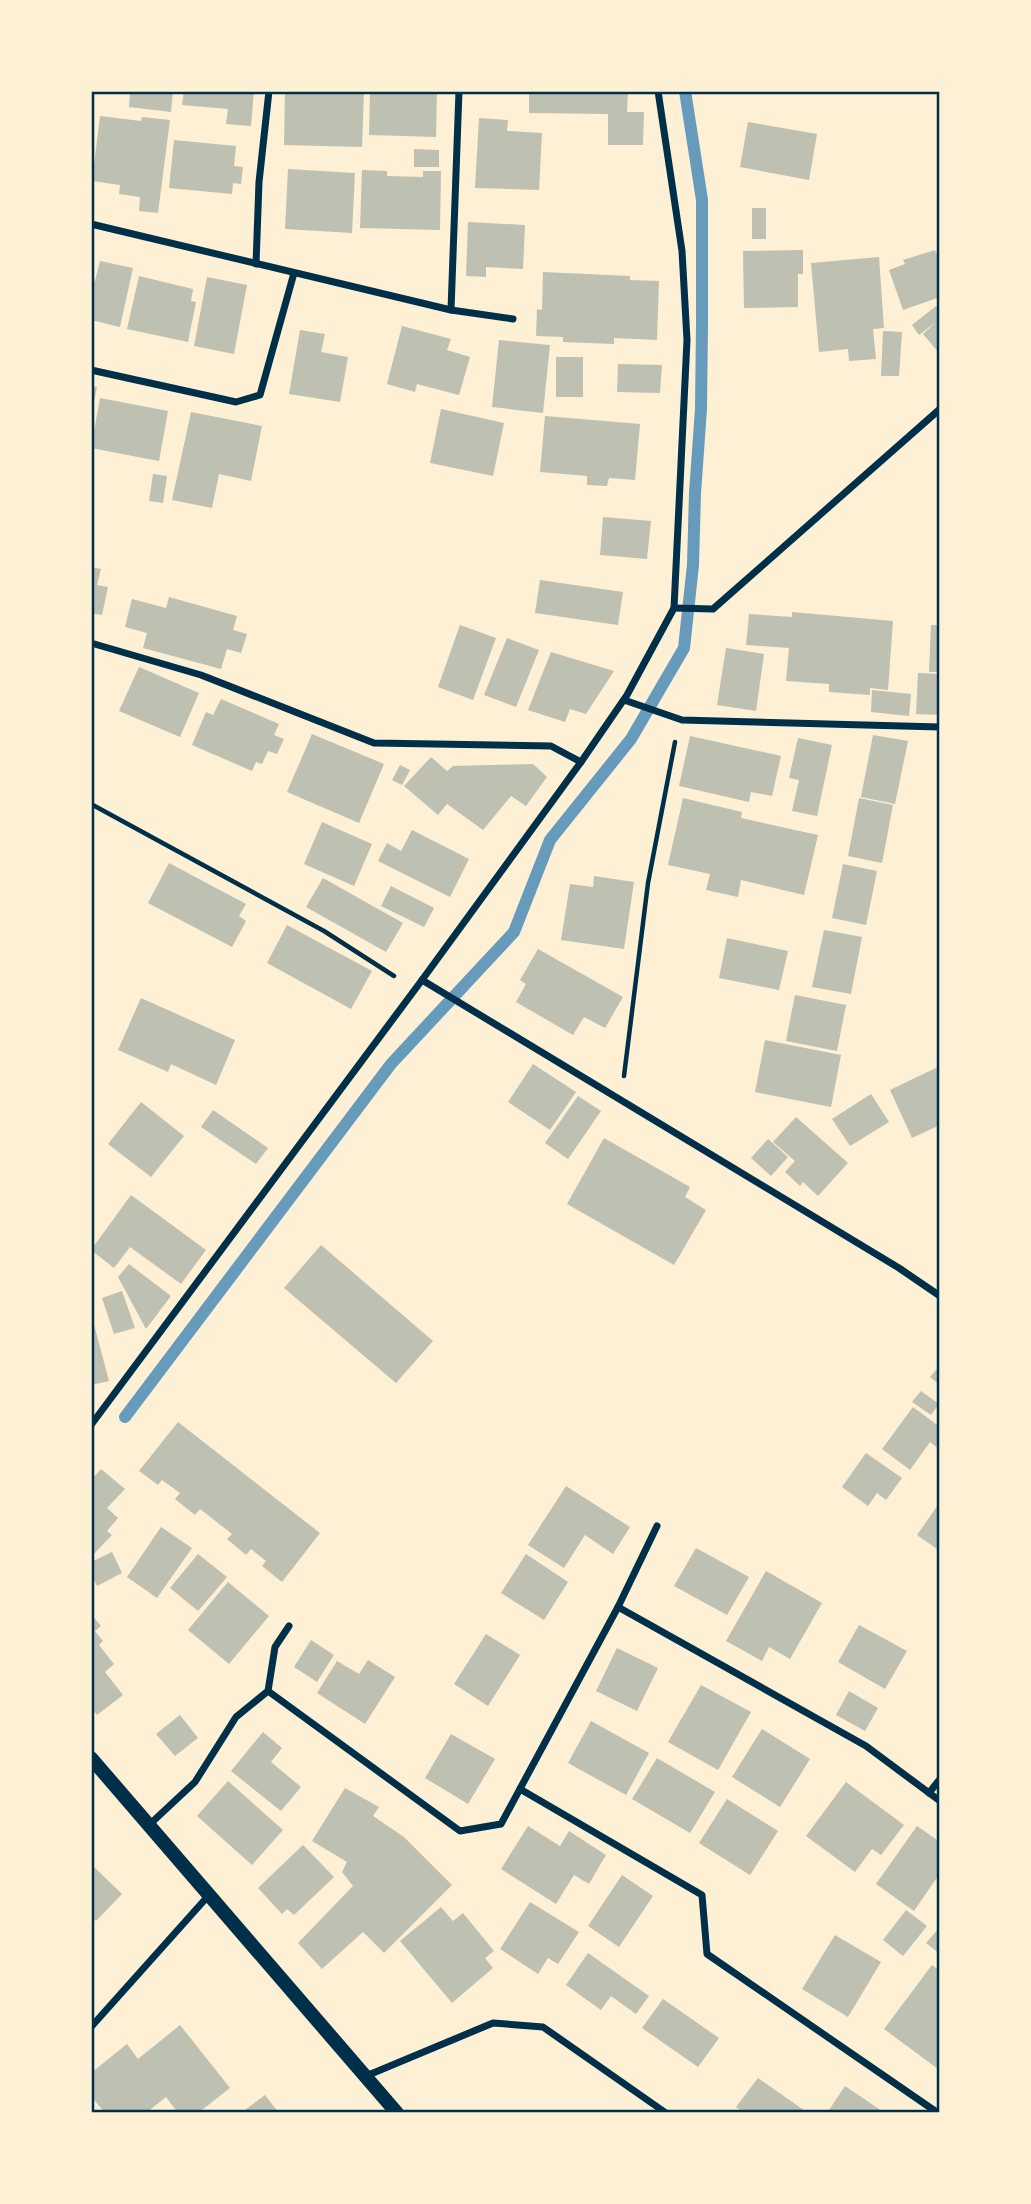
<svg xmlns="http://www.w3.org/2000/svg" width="1031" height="2204" viewBox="0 0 1031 2204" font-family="Signika,sans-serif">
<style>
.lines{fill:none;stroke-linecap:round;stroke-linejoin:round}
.stream{stroke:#669bbc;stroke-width:12}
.building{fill:#bec0b2}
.path{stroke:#003049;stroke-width:4.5}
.minor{stroke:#003049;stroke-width:7}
.secondary{stroke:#003049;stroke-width:14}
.neatline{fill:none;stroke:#003049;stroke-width:2.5}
</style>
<rect width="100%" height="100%" fill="#fdf0d5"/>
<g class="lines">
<polyline class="stream" points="125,1417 391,1064 514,932 550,840 631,739 684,648 693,565 695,493 701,409 702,324 702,200 685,91"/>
</g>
<g class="building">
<polygon points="130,91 173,91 171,112 129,107"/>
<polygon points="184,91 254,91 251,126 226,124 228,109 182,105"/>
<polygon points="285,91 364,91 362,147 284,145"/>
<polygon points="370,91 437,91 436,137 369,135"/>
<polygon points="529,91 628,91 627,112 644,112 643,145 608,145 608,114 529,113"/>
<polygon points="100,116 141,121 142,117 170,120 158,213 139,211 140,197 119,194 120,185 92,181"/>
<polygon points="479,118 508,120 507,131 542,133 539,190 475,188"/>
<polygon points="748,122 817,134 809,180 740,167"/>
<polygon points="174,140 236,146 234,166 243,167 241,184 233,183 232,194 169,188"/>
<polygon points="414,149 439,150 439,167 414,167"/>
<polygon points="288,169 355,173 352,233 285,229"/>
<polygon points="362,170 387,171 387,176 423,177 423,171 441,171 440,230 360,228"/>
<rect x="752" y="208" width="14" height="31"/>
<polygon points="468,222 525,225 523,269 486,267 486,277 466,276"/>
<polygon points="803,250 803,274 798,274 798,307 744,308 743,251"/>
<polygon points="935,250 936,253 940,252 940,297 903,310 889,270 905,264 903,260"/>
<polygon points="879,257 884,328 873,329 876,359 849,361 848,349 819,352 811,263"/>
<polygon points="100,261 133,268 120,327 91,320 91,280 95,281"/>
<polygon points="543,272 630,276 630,280 659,281 657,340 614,338 614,344 563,342 563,337 536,336 537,309 542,310"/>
<polygon points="139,276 193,289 191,301 196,302 188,342 127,329"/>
<polygon points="207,277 247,285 234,354 194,346"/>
<polygon points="936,306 940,312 940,354 923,334 936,322 919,335 912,325"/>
<polygon points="402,326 451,339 447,350 470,357 459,395 417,384 415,392 387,384"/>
<polygon points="300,330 325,334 321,352 348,357 340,402 289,394"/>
<polygon points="883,331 902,332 899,376 881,376"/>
<polygon points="499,340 550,345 543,413 492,407"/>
<rect x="556" y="357" width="27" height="40"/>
<polygon points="618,364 662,365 660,393 617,392"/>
<polygon points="91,386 97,387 92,412 91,412"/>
<polygon points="100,398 168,411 159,461 91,448"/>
<polygon points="441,409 504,423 493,476 430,463"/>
<polygon points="191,412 262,426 251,481 219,474 212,508 172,500"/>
<polygon points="545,416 640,424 635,480 609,478 607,486 587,485 587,476 540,472"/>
<polygon points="153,474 167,476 163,503 149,501"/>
<polygon points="603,517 651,521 647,559 600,555"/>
<polygon points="91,567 101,569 97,585 108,587 102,615 91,613"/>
<polygon points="540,580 623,592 618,625 535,613"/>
<polygon points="169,597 237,616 233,630 247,634 241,653 227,649 221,669 143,648 147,633 125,627 132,599 166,608"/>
<polygon points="792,612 893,621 888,690 870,688 870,695 829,692 829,684 786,681 789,648 746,645 749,614 792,617"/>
<polygon points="460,625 496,638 473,700 438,687"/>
<polygon points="931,625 940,625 940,672 929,672"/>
<polygon points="507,638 539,650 516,707 484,695"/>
<polygon points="726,648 764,654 756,711 717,705"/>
<polygon points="551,652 614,671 586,714 570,709 565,722 528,710"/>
<polygon points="139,667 199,693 180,737 119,711"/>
<polygon points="918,673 940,674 940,715 916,714"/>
<polygon points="872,690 911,694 909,716 871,712"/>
<polygon points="221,699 279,724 274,735 284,739 277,754 268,751 262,764 256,762 252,771 192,745 206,712 213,715"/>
<polygon points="312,734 384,764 359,823 287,792"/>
<polygon points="873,735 908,741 895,804 861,797"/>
<polygon points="690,736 781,756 772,796 751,792 749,802 679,786"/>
<polygon points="798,738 832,745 817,816 792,811 799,780 789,778"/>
<polygon points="431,757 447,771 453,766 533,764 547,777 526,806 511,796 483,830 447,804 438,815 404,786"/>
<polygon points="400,765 410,770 402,785 392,780"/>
<polygon points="683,798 742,812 741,818 818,835 804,895 741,880 738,897 706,890 710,874 668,865"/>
<polygon points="859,798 893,805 882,863 848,856"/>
<polygon points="322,822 372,844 354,886 304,864"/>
<polygon points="412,830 469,859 450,897 378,861 387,843 401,851"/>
<polygon points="169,863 246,904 239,916 246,921 232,947 148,903"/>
<polygon points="843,864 877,871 866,925 832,918"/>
<polygon points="594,876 634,882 624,949 561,940 570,884 593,887"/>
<polygon points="323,878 403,923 386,952 306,907"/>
<polygon points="391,886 434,908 424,927 381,906"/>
<polygon points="287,925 372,971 351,1009 267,963"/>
<polygon points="824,930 862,937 851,994 812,987"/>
<polygon points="727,938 788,951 779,990 719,978"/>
<polygon points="538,949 623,997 605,1028 584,1017 573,1035 516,1002 526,984 520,980"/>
<polygon points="795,995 846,1005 837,1051 786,1041"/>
<polygon points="141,998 235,1040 216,1085 171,1064 168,1072 118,1050"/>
<polygon points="765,1040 841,1055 831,1107 755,1092"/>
<polygon points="533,1064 576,1092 550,1130 508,1102"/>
<polygon points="940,1066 940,1125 912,1138 890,1090"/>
<polygon points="871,1094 889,1122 850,1146 832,1119"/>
<polygon points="578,1096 601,1111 568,1159 545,1143"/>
<polygon points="141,1102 184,1136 151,1177 108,1144"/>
<polygon points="213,1110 268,1148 256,1164 201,1127"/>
<polygon points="796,1117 848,1163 818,1196 803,1182 800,1186 785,1172 795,1161 773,1142"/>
<polygon points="604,1138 690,1187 685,1197 706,1210 674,1265 567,1204"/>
<polygon points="768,1139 788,1157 771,1176 751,1158"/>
<polygon points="131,1195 206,1250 181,1284 130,1247 114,1268 91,1250"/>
<polygon points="321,1245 433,1341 396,1383 284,1288"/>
<polygon points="129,1264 171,1296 146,1329 118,1277"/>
<polygon points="122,1291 135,1328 114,1334 102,1298"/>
<polygon points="91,1313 109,1381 91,1385"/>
<polygon points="940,1365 940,1385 930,1377"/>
<polygon points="921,1391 939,1404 931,1415 912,1402"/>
<polygon points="913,1407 940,1427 940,1448 939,1449 930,1442 910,1470 882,1449"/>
<polygon points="178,1422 320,1533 282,1582 262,1566 266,1561 251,1549 246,1555 227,1539 232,1534 200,1509 195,1515 175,1499 180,1493 162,1480 158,1485 139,1471"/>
<polygon points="866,1453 902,1478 886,1500 877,1493 868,1506 842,1487"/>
<polygon points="101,1469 125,1489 107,1508 118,1518 107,1531 112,1535 91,1557 91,1480"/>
<polygon points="566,1486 630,1527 613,1554 585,1535 564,1568 528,1545"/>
<polygon points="940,1502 940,1551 917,1535"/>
<polygon points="161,1527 192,1548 157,1598 127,1577"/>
<polygon points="696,1548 749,1577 727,1615 674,1586"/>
<polygon points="112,1552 122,1573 97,1586 91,1573 91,1562"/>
<polygon points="198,1554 227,1577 198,1611 170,1588"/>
<polygon points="526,1554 568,1582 544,1620 501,1593"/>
<polygon points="766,1571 822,1603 790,1659 769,1647 762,1661 726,1641"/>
<polygon points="228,1582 269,1616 229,1664 188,1630"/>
<polygon points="91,1607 94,1611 91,1614 101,1626 95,1631 103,1641 99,1645 114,1664 105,1672 123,1695 97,1715 91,1708"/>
<polygon points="859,1625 907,1651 885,1689 838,1662"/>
<polygon points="486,1634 520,1655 488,1706 454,1684"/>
<polygon points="311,1640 334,1655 317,1682 294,1667"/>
<polygon points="617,1648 658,1668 637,1711 596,1691"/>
<polygon points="368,1660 395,1677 365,1724 317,1693 337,1661 359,1674"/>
<polygon points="701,1685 751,1712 718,1770 668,1742"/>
<polygon points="849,1691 878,1708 865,1731 836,1715"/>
<polygon points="180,1715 198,1738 175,1756 156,1734"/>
<polygon points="591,1721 649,1753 626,1795 568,1763"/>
<polygon points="762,1729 810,1759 780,1807 732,1777"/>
<polygon points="263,1732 282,1748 271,1762 301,1787 281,1811 231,1771"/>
<polygon points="451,1734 495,1759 468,1804 425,1778"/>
<polygon points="657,1758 715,1792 690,1833 632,1799"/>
<polygon points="228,1781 283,1830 252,1865 197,1816"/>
<polygon points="846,1782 904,1825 881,1855 872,1849 855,1872 806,1836"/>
<polygon points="345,1788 379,1807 373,1816 404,1837 452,1885 384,1953 363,1932 322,1969 298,1943 353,1886 342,1872 347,1862 312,1841"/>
<polygon points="727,1799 778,1831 750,1875 699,1843"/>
<polygon points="528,1826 560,1846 569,1831 606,1855 589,1884 574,1875 556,1904 501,1869"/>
<polygon points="917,1826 940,1842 940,1873 914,1911 876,1884"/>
<polygon points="303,1845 334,1877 294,1915 287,1909 282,1914 258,1888"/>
<polygon points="91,1864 122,1894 96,1921 91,1916"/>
<polygon points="622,1875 653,1896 619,1947 588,1926"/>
<polygon points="530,1902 579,1932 558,1964 548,1958 538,1974 500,1949"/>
<polygon points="441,1907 453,1921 463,1913 494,1951 485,1958 493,1968 452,2003 400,1941"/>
<polygon points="906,1910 927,1926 903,1956 883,1940"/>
<polygon points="940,1927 940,1954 926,1943"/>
<polygon points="835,1935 881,1962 848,2017 802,1989"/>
<polygon points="588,1953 649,1996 636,2014 611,1996 601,2010 566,1985"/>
<polygon points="932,1965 940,1971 938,2069 884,2029"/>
<polygon points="663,1999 719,2038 698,2067 642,2028"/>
<polygon points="180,2025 230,2088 198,2113 178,2113 166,2097 146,2113 105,2113 91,2096 91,2073 127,2044 138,2059"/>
<polygon points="758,2078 808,2113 744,2113 736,2107"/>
<polygon points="845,2086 885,2113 827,2113"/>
<polygon points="265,2095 279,2113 241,2113"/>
</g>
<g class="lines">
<g class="path">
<polyline points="91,804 324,931 394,976"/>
<polyline points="624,1076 648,883 675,742"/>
</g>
<g class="minor">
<polyline points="91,224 451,310 513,319"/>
<polyline points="256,264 259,182 269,91"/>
<polyline points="451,310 459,91"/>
<polyline points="91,370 236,402 260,395 294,273"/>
<polyline points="674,608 713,609 940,409"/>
<polyline points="91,643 201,675 374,743 551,746 581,762"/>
<polyline points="624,700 682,720 940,727"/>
<polyline points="422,980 899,1268 940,1296"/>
<polyline points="91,1425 422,980 581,762 627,695 674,608 687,340 682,251 658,91"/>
<polyline points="618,1607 866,1746 940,1801"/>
<polyline points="268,1691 460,1831 501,1824 618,1607 657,1526"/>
<polyline points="520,1789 702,1895 707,1954 938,2113"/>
<polyline points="929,1793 940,1779"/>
<polyline points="149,1825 195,1782 236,1717 268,1691 275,1647 289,1626"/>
<polyline points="91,2027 209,1895"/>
<polyline points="366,2076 493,2023 543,2027 666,2113"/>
</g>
<polyline class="secondary" points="91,1758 397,2113"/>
</g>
<rect width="1031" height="2204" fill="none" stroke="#fdf0d5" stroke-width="186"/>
<rect x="93" y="93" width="845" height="2018" class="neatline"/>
</svg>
